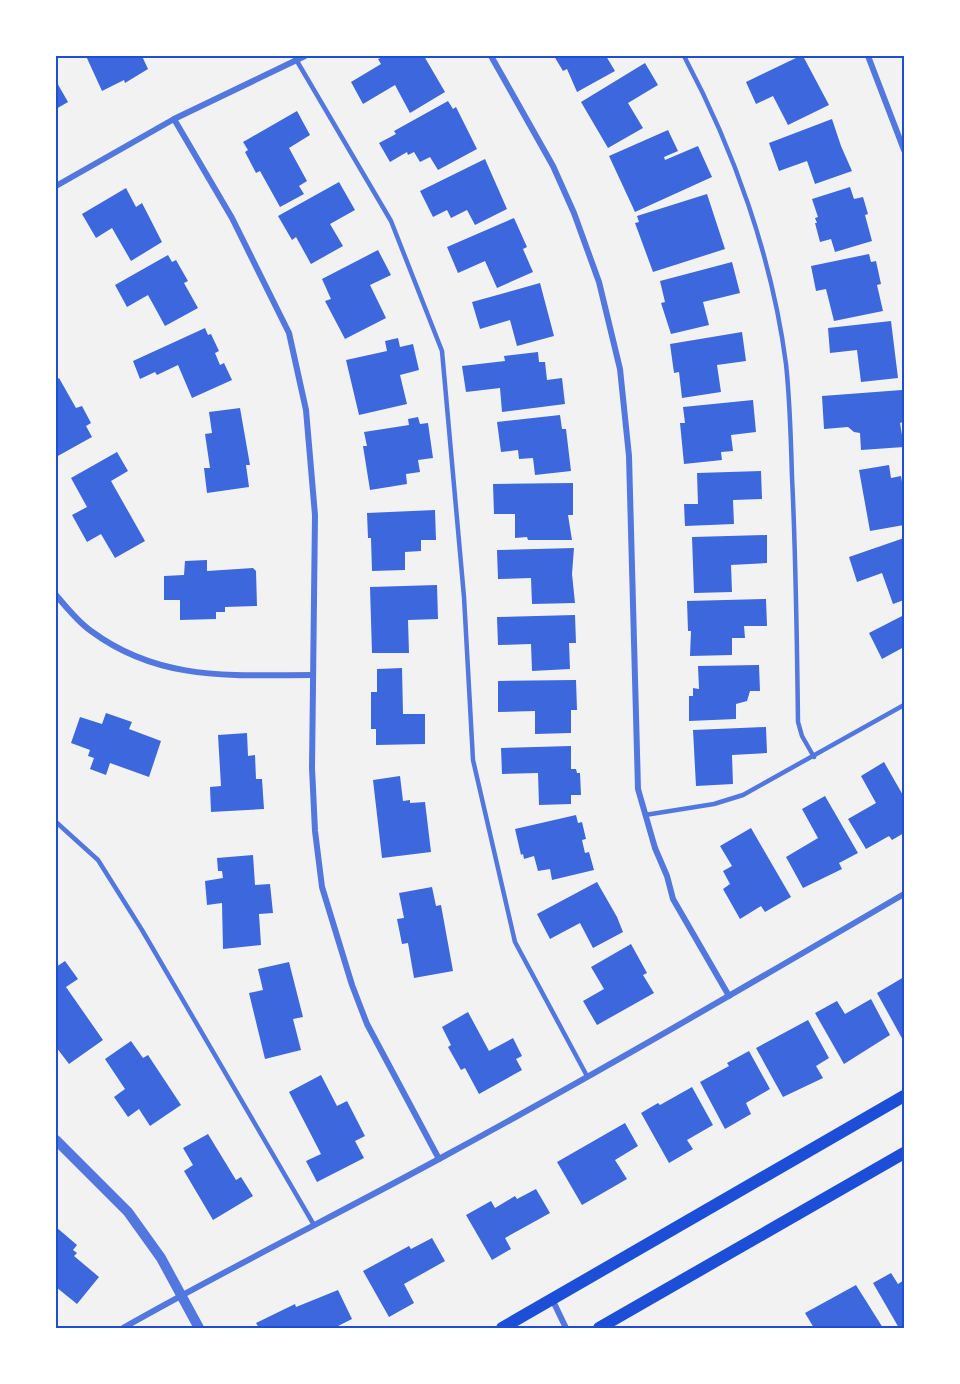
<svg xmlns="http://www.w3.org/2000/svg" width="960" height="1384" viewBox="0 0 960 1384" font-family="'Source Serif 4',serif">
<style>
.building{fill:#3d67dc}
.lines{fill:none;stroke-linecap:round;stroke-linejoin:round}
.service{stroke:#5277de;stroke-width:4.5}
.minor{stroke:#5277de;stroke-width:6}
.tertiary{stroke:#5277de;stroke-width:10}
.secondary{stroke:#1d4ed8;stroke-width:12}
.neatline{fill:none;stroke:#1d4ed8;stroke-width:2}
</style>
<rect width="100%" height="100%" fill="#f2f2f2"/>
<g class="building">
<polygon points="86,56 142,56 148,69 125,83 124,80 102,91"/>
<polygon points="385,56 424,56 445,92 410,113 395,85 363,104 351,82 381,64 378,59"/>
<polygon points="554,56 606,56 615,71 577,92 567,69 563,71"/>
<polygon points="800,56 803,56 829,105 788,125 773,96 756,104 746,82"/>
<polygon points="645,63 658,85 628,103 643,128 608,148 581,102"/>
<polygon points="56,81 68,102 56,109"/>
<polygon points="448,101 453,109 456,107 477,149 438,170 430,157 420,162 414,152 408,155 407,152 390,162 379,143 396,134 394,131"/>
<polygon points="297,111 310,135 289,148 307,181 299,186 304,194 280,207 260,171 256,173 245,152 248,150 243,142"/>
<polygon points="832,119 841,146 852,171 815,184 807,161 779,171 769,143"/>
<polygon points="668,130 678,151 664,157 665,160 698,146 712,177 635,212 609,156"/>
<polygon points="485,159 507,209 475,225 467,210 451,218 447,210 433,217 420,191"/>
<polygon points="339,182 355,210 330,224 343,246 311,264 296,237 292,240 278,216"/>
<polygon points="850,187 854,199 863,197 868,214 865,215 872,241 835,252 831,239 820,242 815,223 817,223 815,218 818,217 812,199"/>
<polygon points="126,188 136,207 142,203 162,242 131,261 112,228 96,238 82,214"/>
<polygon points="707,194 725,249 653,272 635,223 639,222 637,216"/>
<polygon points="514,218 527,247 523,249 533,272 497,288 485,261 458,273 447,247"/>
<polygon points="378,250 391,275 370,285 386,318 345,339 325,301 331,299 322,279"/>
<polygon points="869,254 871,262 876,261 881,284 877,285 883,311 834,321 826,289 816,291 811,266"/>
<polygon points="168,255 172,262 176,260 188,281 184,283 198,308 165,326 148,295 127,307 115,285"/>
<polygon points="732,262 740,293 703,302 709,325 671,334 661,303 665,302 660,281"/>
<polygon points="540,283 554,336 517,346 510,320 480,329 472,302"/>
<polygon points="891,321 898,378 861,382 857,350 830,353 828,328"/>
<polygon points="205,328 208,335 211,334 219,351 215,353 220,365 224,363 232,380 192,398 178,365 157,375 155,372 140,379 133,361"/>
<polygon points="742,332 746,361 717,365 721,392 682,398 679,372 674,373 670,344"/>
<polygon points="398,338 400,347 413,344 419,370 400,375 407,404 359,415 346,360 387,351 385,341"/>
<polygon points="538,352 539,362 545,362 547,380 562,378 565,404 502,412 500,388 466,392 462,366 505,361 504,356"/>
<polygon points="59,378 76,408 82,406 91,423 86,426 92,437 56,457 56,380"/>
<polygon points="902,390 904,422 900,423 904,447 861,450 860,433 854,432 848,427 824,429 822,396"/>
<polygon points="753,400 756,432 731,435 733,451 721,452 722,460 684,464 680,423 685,423 683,407"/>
<polygon points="240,408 250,465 246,465 249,487 207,493 204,468 210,468 205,434 212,433 209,412"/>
<polygon points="560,415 562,429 566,429 571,471 535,475 533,458 519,459 518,450 501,452 497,422"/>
<polygon points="418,417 420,424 428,423 433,458 418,460 420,472 406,474 407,484 370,490 363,446 367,446 364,432 409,425 408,419"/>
<polygon points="117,452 128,471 111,481 145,541 115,558 101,534 87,542 72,515 87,507 71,478"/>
<polygon points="889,465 891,478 901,476 904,494 904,525 870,531 859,470"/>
<polygon points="761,471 762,499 733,500 734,524 685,526 684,504 698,504 697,473"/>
<polygon points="573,483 573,515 568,515 572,540 528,540 527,537 515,538 515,514 494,514 493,484"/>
<polygon points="435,510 436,540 421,540 421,551 405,552 405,570 372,571 371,538 368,538 367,513"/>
<polygon points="767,535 767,563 731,565 732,592 694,593 692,537"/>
<polygon points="904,538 904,600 893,604 882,573 857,582 849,557"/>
<polygon points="574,548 572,574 575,603 532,604 531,578 498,579 497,550"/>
<polygon points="207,560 207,571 253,568 256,571 257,606 225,607 225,612 216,612 216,619 180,620 180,600 164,600 164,576 184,575 185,561"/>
<polygon points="437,585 438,619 408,620 409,653 372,653 370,587"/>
<polygon points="766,599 767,626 744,626 745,638 732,638 732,655 690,656 691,631 688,631 687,601"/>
<polygon points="575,615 576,643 569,643 570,669 532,671 531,644 498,645 497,617"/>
<polygon points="904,615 904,647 882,659 869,633"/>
<polygon points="759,665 760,691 750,691 747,701 736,704 736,719 689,721 689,696 693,696 693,688 699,689 698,666"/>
<polygon points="402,668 403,714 425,714 425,744 376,745 376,729 371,729 371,692 377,692 377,669"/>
<polygon points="576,680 577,710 571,710 571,733 535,734 535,711 498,712 498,681"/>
<polygon points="106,713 132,722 129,729 161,741 149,777 110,763 106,775 90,769 94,758 88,756 90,750 71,743 80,717 102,724"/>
<polygon points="766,727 767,753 732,755 733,784 696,786 693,730"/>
<polygon points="247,733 248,756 255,755 256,779 262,779 264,809 211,812 210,787 221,786 218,735"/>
<polygon points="571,746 571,769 576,769 577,773 580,773 581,795 571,795 571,804 539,805 538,773 502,774 501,748"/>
<polygon points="884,762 904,797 904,833 892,840 889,836 866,849 848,819 876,803 861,776"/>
<polygon points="400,776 403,801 410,800 410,803 425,802 431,852 382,858 373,780"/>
<polygon points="825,796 858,853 839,863 842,869 803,888 786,857 818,838 802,809"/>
<polygon points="576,815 578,823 582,822 586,839 582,840 585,853 589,852 594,870 552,880 550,869 538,871 534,856 524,859 523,854 521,855 515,829"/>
<polygon points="751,828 791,897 765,912 761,906 740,919 723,889 730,884 723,871 732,866 720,846"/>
<polygon points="253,855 255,885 270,884 273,913 259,914 261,945 223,949 222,903 207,905 205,881 223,878 222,871 218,871 217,858"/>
<polygon points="597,882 617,917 623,932 593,948 580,923 550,939 537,914"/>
<polygon points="432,887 436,906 441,905 453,971 414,978 408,943 402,944 397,919 404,918 399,893"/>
<polygon points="631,944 647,973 643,975 654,993 597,1025 583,1001 604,989 591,967"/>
<polygon points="65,961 78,979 66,987 103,1040 69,1064 56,1047 56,967"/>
<polygon points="289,962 303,1017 293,1019 301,1050 265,1059 249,993 263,990 258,969"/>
<polygon points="904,977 904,1042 877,993"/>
<polygon points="871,999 890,1035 844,1064 815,1013 837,1001 845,1014"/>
<polygon points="468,1012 489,1051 513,1038 522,1056 516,1059 522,1070 479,1094 465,1068 461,1070 448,1047 451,1045 442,1027"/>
<polygon points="808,1020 829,1058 816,1066 823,1078 783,1097 756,1048"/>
<polygon points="131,1041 143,1058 148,1055 181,1105 150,1126 139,1109 128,1117 114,1097 125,1089 105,1059"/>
<polygon points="749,1051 770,1089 746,1103 751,1114 725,1129 700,1082 729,1066 727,1063"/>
<polygon points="321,1075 337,1106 347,1101 365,1136 355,1141 364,1158 317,1182 306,1161 321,1154 289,1092"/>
<polygon points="692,1087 713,1125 687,1140 693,1149 669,1163 641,1113 658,1103 660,1105"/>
<polygon points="625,1123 638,1146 615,1160 627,1179 582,1205 557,1162"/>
<polygon points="208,1134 236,1180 241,1177 253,1196 213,1220 184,1171 193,1165 183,1148"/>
<polygon points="536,1189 550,1213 505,1238 511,1249 492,1260 466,1215 491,1201 495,1208 515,1196 517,1199"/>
<polygon points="56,1227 77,1245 73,1250 77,1253 74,1256 99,1277 77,1304 56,1287"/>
<polygon points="432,1238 445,1261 404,1284 414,1303 389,1317 363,1271 409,1246 411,1249"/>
<polygon points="891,1273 898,1284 904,1280 904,1328 899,1328 873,1283"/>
<polygon points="856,1285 883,1328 814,1328 805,1313"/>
<polygon points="338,1290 352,1319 334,1328 259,1328 256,1323 295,1304 296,1307"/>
</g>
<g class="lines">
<g class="service">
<polyline points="294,56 391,221 442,351 464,597 473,760 515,942 587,1076"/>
<path d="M684 56C734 150 772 257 786 364 790 401 791 440 792 477 796 559 797 640 798 722L802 736 814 757"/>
<polyline points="645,815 714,804 743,795 904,705"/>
<polyline points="56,822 98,860 142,930 314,1225"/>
</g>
<g class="minor">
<polyline points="491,56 553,166 574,213 599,282 620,369 629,456 638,789 655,848 667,876 673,899 729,996"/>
<polyline points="868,56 904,150"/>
<polyline points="174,119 232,218 289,333 306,410 315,515 312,768 315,831 322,887 352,985 367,1024 439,1159"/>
<polyline points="56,186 174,119 305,56"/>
<path d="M56 595C66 607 78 622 91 631 160 682 232 675 313 675"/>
<polyline points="552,1299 566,1328"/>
<path d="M123 1328C227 1269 334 1216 439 1159 596 1074 750 984 904 894"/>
</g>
<polyline class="tertiary" points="56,1140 128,1212 161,1258 199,1328"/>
<g class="secondary">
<polyline points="502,1328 904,1096"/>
<polyline points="599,1328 904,1153"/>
</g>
</g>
<rect width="960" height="1384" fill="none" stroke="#ffffff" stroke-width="114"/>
<rect x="57" y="57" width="846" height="1270" class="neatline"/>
</svg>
